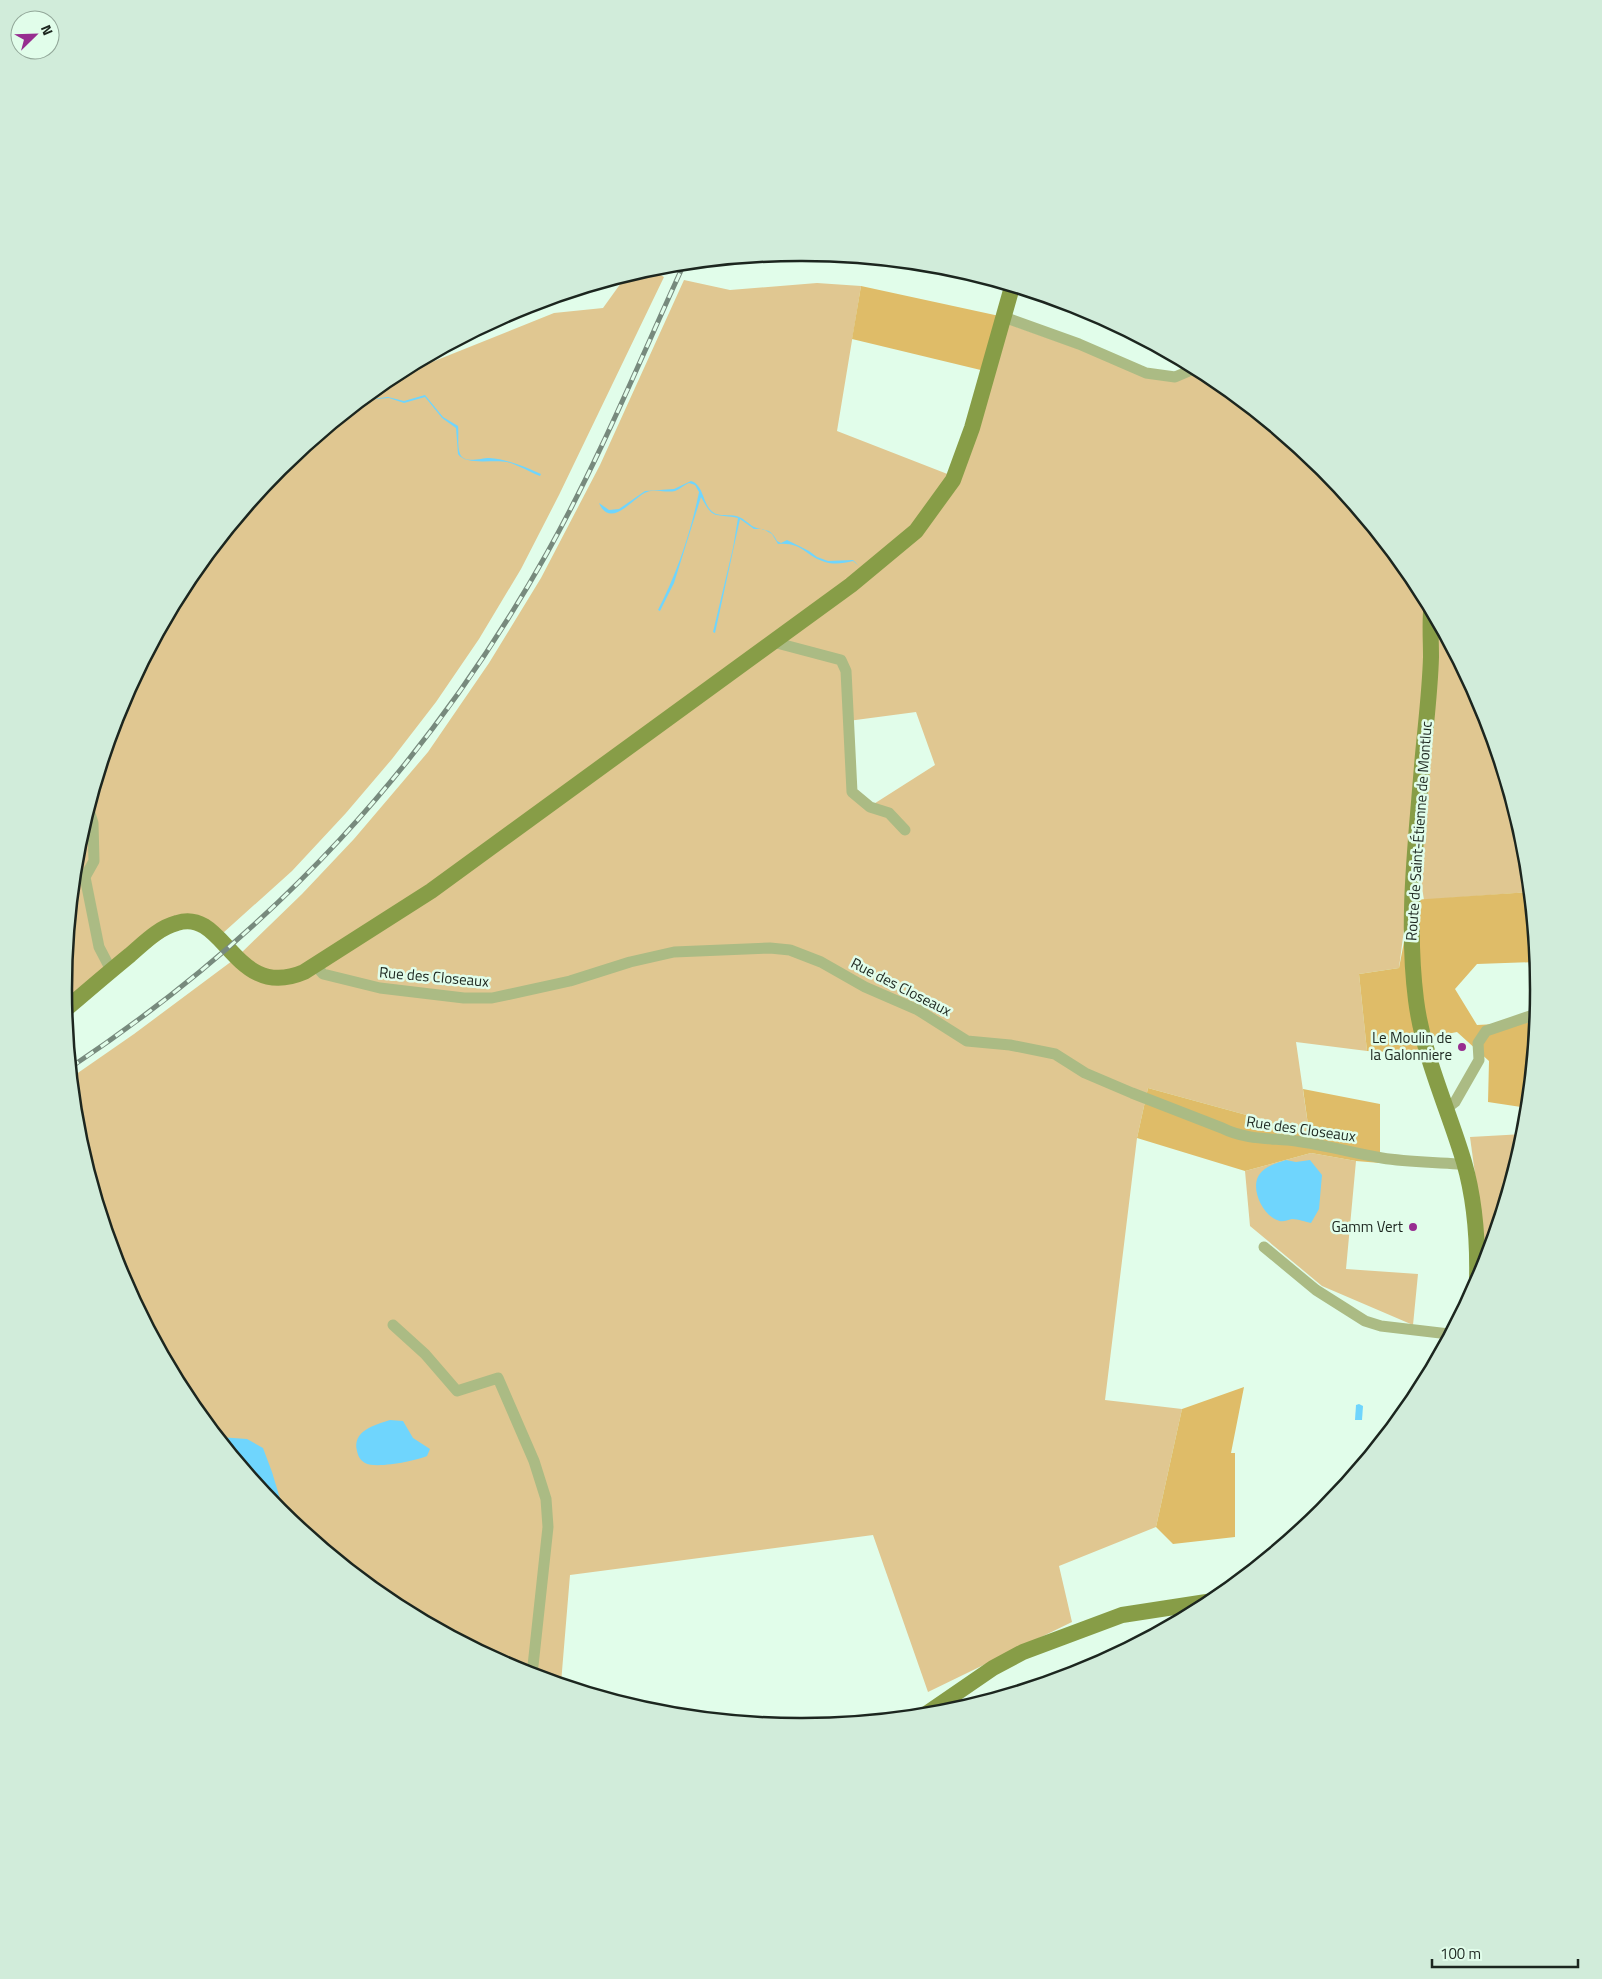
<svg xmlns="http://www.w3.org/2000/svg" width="1602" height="1979" viewBox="0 0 1602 1979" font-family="'Titillium Web',sans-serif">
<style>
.green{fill:#e0c791;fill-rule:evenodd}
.forest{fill:#dfbc68}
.water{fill:#6fd5fd}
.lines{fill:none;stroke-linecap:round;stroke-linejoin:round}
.street{stroke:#abbb84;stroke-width:11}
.secondary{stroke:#879d47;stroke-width:16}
.rail-casing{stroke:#778a7d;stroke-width:5}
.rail{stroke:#e1fdea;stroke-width:3;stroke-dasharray:9;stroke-linecap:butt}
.poi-dot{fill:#972d90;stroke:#e1fdea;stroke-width:2}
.labels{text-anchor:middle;stroke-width:5;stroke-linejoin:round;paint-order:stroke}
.street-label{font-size:15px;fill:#1c261f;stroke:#e1fdea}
.poi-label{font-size:15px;fill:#1c261f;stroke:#e1fdea;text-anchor:end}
.rim{fill:none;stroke:#1c261f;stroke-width:2.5}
</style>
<rect width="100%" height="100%" fill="#e1fdea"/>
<g class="green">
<polygon points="649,269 664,277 559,495 521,569 479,639 436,702 392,759 346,813 292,871 223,933 186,921 66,1009 64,989 78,845 120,707 188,580 280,468 392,376 398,373 407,372 554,313 603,308 626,276"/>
<path d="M684 280 730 290 817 283 861 286 837 431 950 475 1003 322 1146 373 1175 377 1196 368 1211 377 1323 468 1414 580 1482 708 1524 846 1529 892 1424 900 1415 844 1399 968 1359 974 1367 1051 1296 1042 1309 1132 1148 1088 1137 1138 1105 1400 1182 1409 1156 1527 1059 1566 1072 1622 928 1692 873 1535 570 1575 561 1683 519 1671 391 1602 279 1511 188 1399 120 1271 78 1133 72 1077 134 1034 236 958 302 894 354 839 428 752 489 663 541 578 600 465ZM916 712 935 765 869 807 852 792 848 721Z"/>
<polygon points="1524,1134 1489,1247 1485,1248 1470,1137"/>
<polygon points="1311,1153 1356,1161 1346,1269 1418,1274 1413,1325 1322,1286 1250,1226 1245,1171"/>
</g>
<g class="forest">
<polygon points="861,286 1004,317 989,372 852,339"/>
<polygon points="1529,892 1536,962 1477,964 1455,989 1477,1025 1535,1022 1527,1108 1488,1102 1489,1061 1457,1032 1432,1037 1435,1054 1367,1051 1359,974 1399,968 1412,900"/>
<polygon points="1148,1088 1309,1132 1303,1089 1380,1104 1380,1163 1356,1161 1311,1153 1245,1171 1137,1138"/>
<polygon points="1244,1387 1231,1453 1235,1453 1235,1537 1173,1544 1156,1527 1182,1409"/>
</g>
<g class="water">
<path d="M425 395 443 417 458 426C459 434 457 446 460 454 464 464 481 458 489 458 507 459 525 467 541 474L540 476C530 472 518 465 507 462 494 459 466 466 458 454L456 428 442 418 425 397 404 403 389 398 363 400 388 397 404 401Z"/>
<path d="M691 481C705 485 702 508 716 514 723 516 732 514 739 517 744 519 748 523 752 526 763 532 770 526 777 541L781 543 787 540 809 551 817 557 828 561 853 560 859 566 853 561C844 563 835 565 825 562 805 556 803 542 778 544L772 534 763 529H754L740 519 715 633 713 632 733 548 738 518C714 513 714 521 701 497L674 583 660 611 658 610C677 573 691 532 699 492L695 485 689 483C684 485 680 489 675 491 667 493 656 489 647 492 635 495 611 531 599 503L609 510 619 509 645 491 674 489Z"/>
<path d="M1286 1160 1296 1162 1310 1160 1322 1175 1319 1209 1311 1223C1306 1222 1298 1219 1292 1219 1286 1220 1283 1223 1277 1220 1263 1215 1250 1189 1259 1175 1265 1166 1277 1163 1286 1160Z"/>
<polygon points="1359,1404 1363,1406 1362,1420 1355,1420 1356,1405"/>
<path d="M390 1420 403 1421 413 1438 430 1449 427 1456C415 1461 376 1469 365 1463 360 1460 358 1456 357 1451 352 1431 374 1425 390 1420Z"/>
<polygon points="219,1437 247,1439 263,1448 272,1472 285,1515"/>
</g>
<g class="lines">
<g class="street">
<polyline points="1004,317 1079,344 1146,373 1175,377 1196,368"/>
<polyline points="773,642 841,660 846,671 852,792 870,807 889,813 905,830"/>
<polyline points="89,810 93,823 94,861 85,877 99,947 111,970"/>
<path d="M316 966 323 974 380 988 464 998H492L570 981 630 962 674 952 770 948 790 950 821 962 865 987 918 1010 967 1041 1010 1045 1055 1054 1085 1073 1132 1093 1222 1128C1246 1140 1270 1138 1296 1141 1325 1145 1353 1153 1382 1158 1407 1162 1433 1162 1458 1164L1464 1163"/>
<polyline points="1446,1109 1455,1102 1479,1060 1478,1043 1486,1031 1536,1014"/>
<polyline points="1264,1247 1316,1290 1365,1321 1381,1326 1449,1334"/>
<polyline points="393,1325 425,1354 457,1391 498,1378 534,1461 546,1499 548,1527 532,1675"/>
</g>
<g class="secondary">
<path d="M1431 612C1430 627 1431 642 1431 657 1430 693 1425 730 1422 766 1416 843 1406 922 1416 1000 1423 1056 1448 1108 1464 1162 1475 1200 1478 1242 1477 1282"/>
<path d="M66 1009C87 991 108 973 130 955 144 943 158 928 177 923 225 907 234 1002 304 972L431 891 851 585 916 531 953 480 972 428 1012 287"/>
<polyline points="926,1714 993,1668 1023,1652 1122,1615 1213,1601"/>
</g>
<defs>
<path id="rail" d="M71 1067C274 932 428 765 547 553 599 460 640 360 684 264"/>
</defs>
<use href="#rail" class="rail-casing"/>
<use href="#rail" class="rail"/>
</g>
<g class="poi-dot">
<circle cx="1462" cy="1047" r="5"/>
<circle cx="1413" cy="1227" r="5"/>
</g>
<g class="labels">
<g class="street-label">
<text transform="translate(1419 831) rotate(-86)" y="5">Route de Saint-Étienne de Montluc</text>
<text transform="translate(434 977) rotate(5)" y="5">Rue des Closeaux</text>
<text transform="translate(901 987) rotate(27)" y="5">Rue des Closeaux</text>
<text transform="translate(1301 1129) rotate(8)" y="5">Rue des Closeaux</text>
</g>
<g class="poi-label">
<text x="1452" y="1043">Le Moulin de<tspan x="1452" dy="17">la Galonniere</tspan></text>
<text x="1403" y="1232">Gamm Vert</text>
</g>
</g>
<path d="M0 0H1602V1979H0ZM800 261H802A728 728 0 0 1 1530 989V990A728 728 0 0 1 802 1718H800A728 728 0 0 1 72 990V989A728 728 0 0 1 800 261Z" fill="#d1ecda" fill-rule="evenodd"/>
<path class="rim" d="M800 261H802A728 728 0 0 1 1530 989V990A728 728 0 0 1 802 1718H800A728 728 0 0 1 72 990V989A728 728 0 0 1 800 261Z"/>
<g transform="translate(35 35) rotate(67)"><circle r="24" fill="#e1fdea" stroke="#92a799"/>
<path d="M0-4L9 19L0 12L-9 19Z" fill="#972d90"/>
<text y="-8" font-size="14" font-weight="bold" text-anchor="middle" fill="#1c261f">N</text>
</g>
<path d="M1432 1959v8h146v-8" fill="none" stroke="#1c261f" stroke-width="2.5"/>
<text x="1440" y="1959" font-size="15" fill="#1c261f" stroke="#e1fdea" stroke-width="4" paint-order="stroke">100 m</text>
</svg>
